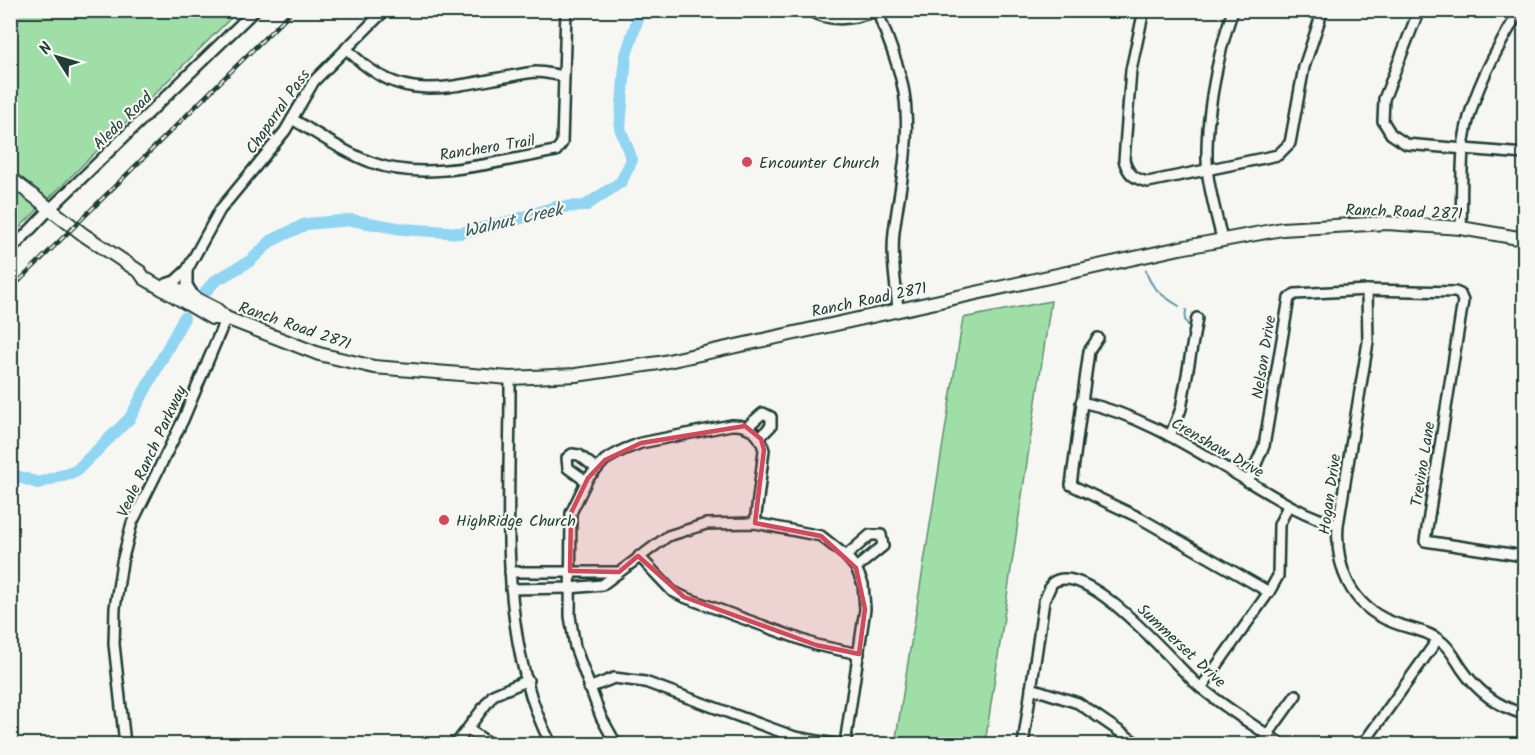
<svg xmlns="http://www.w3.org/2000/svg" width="1535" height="755" viewBox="0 0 1535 755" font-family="Kalam,sans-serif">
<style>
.green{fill:#9fdfa7;stroke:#5f8e6e;stroke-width:1.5}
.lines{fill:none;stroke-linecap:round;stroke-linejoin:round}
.stream{stroke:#6398a6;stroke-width:2}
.river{stroke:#90d5f2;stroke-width:12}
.minor-casing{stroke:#1f3d34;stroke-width:14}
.major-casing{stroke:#1f3d34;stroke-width:16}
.minor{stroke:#f6f6f2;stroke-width:9}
.major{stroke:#f6f6f2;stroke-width:12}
.rail-casing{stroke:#1f3d34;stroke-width:4.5}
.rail{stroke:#f6f6f2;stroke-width:2;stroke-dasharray:7;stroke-linecap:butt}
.marked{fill:#d1495b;fill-opacity:0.2;stroke:#d1495b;stroke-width:4.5;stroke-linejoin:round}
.poi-dot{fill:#d1495b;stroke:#f6f6f2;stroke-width:2}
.labels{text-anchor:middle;stroke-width:4.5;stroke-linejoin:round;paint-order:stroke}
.street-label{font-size:16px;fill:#1f3d34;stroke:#f6f6f2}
.poi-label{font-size:16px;fill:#1f3d34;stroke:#f6f6f2;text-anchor:start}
.water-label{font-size:18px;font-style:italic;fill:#365b5a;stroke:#f6f6f2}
</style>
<rect width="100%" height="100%" fill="#f6f6f2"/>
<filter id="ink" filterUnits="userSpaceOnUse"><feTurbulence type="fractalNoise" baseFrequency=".0167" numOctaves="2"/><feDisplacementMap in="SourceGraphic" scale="12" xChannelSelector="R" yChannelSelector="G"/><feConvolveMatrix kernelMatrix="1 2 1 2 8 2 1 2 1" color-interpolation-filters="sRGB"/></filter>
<g filter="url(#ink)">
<g class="green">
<polygon points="11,11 238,11 11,236"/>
<polygon points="1051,301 985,744 895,744 963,318"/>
</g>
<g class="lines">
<g class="stream">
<path d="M1146 270C1149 287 1164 297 1179 306"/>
<polyline points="1182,380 1190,328 1185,320 1186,310"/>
</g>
<g class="river">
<polyline points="206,291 215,281 250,261 271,241 306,224 351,220 403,229 460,233 512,221 555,207 585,206 621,182 632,160 620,128 626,55 637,21 634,10"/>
<polyline points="10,474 38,483 76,471 130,418 184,318"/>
</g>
<defs>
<g id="minor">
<path d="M808 10C833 24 854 19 879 10"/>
<path d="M877 10C889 43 905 77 906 112 909 152 899 192 894 232 891 258 896 284 898 310"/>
<path d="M1144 10 1131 70 1124 160C1128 174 1134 179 1148 182L1278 155 1290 143 1304 67 1323 10"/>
<polyline points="1419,10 1384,99 1383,121 1391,134 1406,144 1524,154"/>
<path d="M346 48C396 101 435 90 500 78 512 76 524 73 536 72 545 72 555 75 564 76"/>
<path d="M292 119C318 134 345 153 373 163 427 183 502 160 556 151L562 143 566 10"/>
<path d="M1461 228C1462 203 1461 176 1463 150 1467 101 1495 52 1520 10"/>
<path d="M1222 239C1217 218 1211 197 1208 176 1203 128 1217 55 1233 10"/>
<polyline points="10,251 50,209 255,10"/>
<polyline points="187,270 187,285 195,298"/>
<polyline points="166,284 175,281 187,270 220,210 285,131 314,81 385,10"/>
<path d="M1367 290 1368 342 1338 525C1335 566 1350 606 1392 622 1409 629 1428 630 1443 643 1451 650 1456 660 1462 669 1477 691 1499 707 1524 714"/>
<polyline points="1098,338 1089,351 1071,485 1140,518 1269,592"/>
<path d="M510 378C511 495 495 638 551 744"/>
<path d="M1081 402C1144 415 1196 451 1251 483 1279 500 1305 516 1338 525"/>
<polyline points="747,427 763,413 771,417 771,426 760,437"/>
<polyline points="1170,436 1181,409 1197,318"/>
<polyline points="586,481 568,468 567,458 572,454 579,455 597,469"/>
<polyline points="1248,482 1264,446 1289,298 1295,294 1367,290 1455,292 1460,294 1463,301 1425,541 1524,556"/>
<polyline points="639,556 672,591 684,597 816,645 859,654"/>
<polyline points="846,556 870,535 881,535 883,546 856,568"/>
<polyline points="510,572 619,572"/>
<polyline points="511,589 570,588 602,585 668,536 706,524 755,523 821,536 846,556 856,568 863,584 865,609 845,744"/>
<polyline points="589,688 614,678 645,682 795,737 834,744"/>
<polyline points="1031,688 1078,703 1138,744"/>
<polyline points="1201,688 1269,592 1278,576 1279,525 1288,506"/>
<polyline points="468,729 490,744"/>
<polyline points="125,744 114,644 115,608 122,562 132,523 183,420 226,318"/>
<polyline points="456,744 493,695 528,680"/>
<path d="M616 744 601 717 575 647 570 616 571 513 588 478 605 460 623 450 641 443 731 425C749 424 760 433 764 450L755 523"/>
<path d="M1023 744 1044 601 1052 583C1087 557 1175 666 1199 686 1225 708 1254 725 1281 744"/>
<polyline points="1261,744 1296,695"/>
<polyline points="1363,744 1438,639"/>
</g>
<g id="major">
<polyline points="10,178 84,235 140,272 144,278 212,318 226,318 319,354 374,367 510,378 576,375 659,363 1180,248 1282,229 1386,223 1461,228 1524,239"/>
<polyline points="173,287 216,309 226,318"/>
</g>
</defs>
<use href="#minor" class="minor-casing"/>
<use href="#major" class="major-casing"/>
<use href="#minor" class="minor"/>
<use href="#major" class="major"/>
<defs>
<polyline id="rail" points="10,290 293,10"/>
</defs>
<use href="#rail" class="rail-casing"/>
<use href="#rail" class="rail"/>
</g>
</g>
<path class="marked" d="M745 426 761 439 764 450 755 523 821 536 856 568 865 609 859 654 816 645 684 597 638 556 619 572 570 571 571 513 588 478 605 460 641 443Z"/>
<g class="poi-dot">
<circle cx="747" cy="162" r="6"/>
<circle cx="444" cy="520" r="6"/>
</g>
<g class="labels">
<g class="street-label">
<text transform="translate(277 111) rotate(-55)" y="6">Chaparral Pass</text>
<text transform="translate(122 120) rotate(-44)" y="6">Aledo Road</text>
<text transform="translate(487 147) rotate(-9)" y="6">Ranchero Trail</text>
<text transform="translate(1404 211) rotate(2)" y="6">Ranch Road 2871</text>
<text transform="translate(869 299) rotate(-12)" y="6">Ranch Road 2871</text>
<text transform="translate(295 325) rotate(19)" y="6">Ranch Road 2871</text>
<text transform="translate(1263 357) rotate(-81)" y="6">Nelson Drive</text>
<text transform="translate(1218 447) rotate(30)" y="6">Crenshaw Drive</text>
<text transform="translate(151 451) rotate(-65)" y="6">Veale Ranch Parkway</text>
<text transform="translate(1422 464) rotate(-81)" y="6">Trevino Lane</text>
<text transform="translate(1329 494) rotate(-82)" y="6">Hogan Drive</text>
<text transform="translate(1182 645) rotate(43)" y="6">Summerset Drive</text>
</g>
<g class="poi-label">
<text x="759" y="168">Encounter Church</text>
<text x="456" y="526">HighRidge Church</text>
</g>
<g class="water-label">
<text transform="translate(513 220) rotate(-13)" y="6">Walnut Creek</text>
</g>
</g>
<rect width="1535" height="755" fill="none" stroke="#f6f6f2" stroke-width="36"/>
<rect x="18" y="18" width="1499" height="719" fill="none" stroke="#1f3d34" stroke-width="2" filter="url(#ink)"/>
<g transform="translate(57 57) rotate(307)" stroke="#f6f6f2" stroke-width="4.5" paint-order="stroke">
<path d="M0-4.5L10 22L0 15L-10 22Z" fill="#1f3d34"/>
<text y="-9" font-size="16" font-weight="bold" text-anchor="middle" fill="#1f3d34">N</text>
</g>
</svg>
